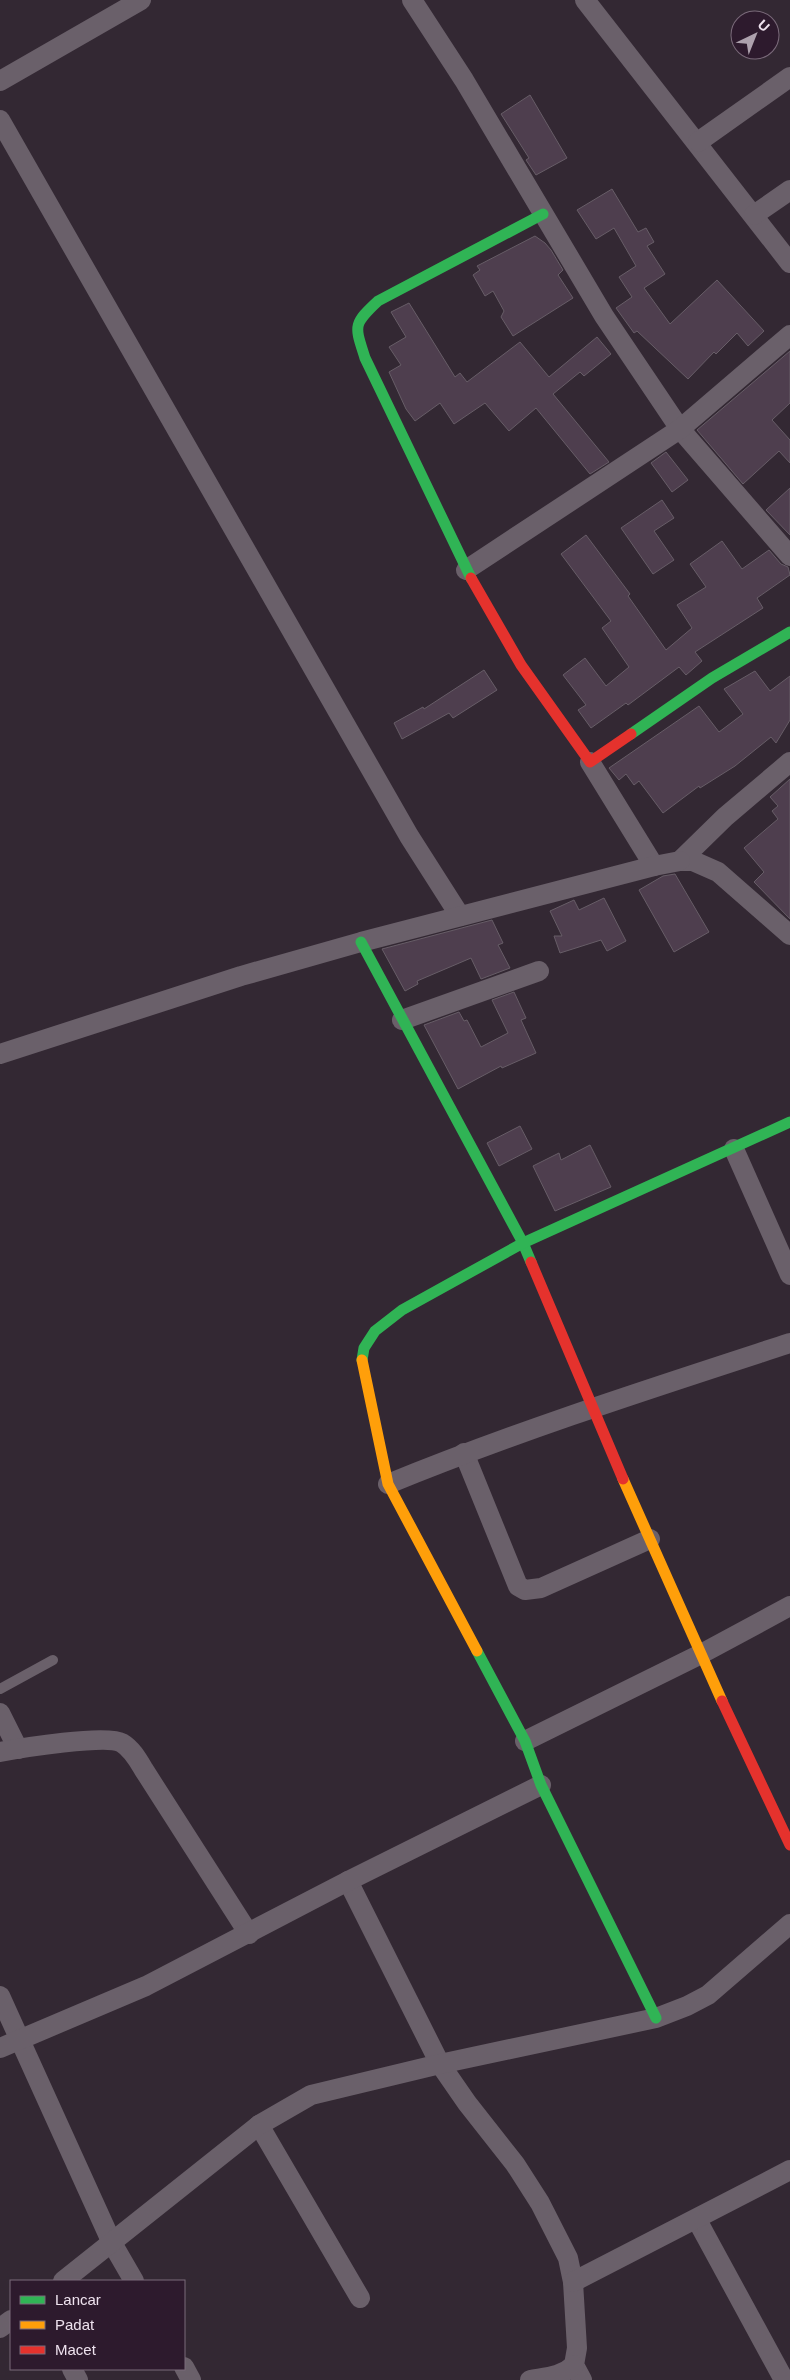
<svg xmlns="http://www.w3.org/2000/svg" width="790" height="2380" viewBox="0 0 790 2380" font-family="Helvetica,sans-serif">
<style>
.building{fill:#4e3e4e;stroke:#675d67}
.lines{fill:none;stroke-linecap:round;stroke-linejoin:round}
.lane{stroke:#6a606a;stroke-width:10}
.street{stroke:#6a606a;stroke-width:20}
.fast{stroke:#30b455;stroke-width:11}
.slow{stroke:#ff9f0a;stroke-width:11}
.jam{stroke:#e5322d;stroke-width:11}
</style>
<rect width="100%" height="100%" fill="#332833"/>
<g class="building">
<polygon points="530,95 567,158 536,175 526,160 529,158 501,114"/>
<polygon points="612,189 638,232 646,228 654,242 647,246 665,274 644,288 670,324 717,280 764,331 748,346 737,333 716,354 714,352 688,379 637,331 634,333 616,308 632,297 619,277 636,266 614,228 596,239 577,210"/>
<polygon points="535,236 545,243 551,250 563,270 558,275 573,298 513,336 501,317 504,311 493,291 485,296 473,275 480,270 477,266"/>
<polygon points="409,303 455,377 460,373 467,382 520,342 549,377 597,337 611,354 584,376 580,372 553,394 609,462 590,474 536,408 509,431 485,403 454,424 440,403 415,421 406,409 389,372 401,365 389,347 406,337 391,312"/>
<polygon points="790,351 790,403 772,420 790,440 790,463 779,451 743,484 697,430"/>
<polygon points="666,452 688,480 672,492 651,463"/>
<polygon points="790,488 790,535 766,510"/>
<polygon points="662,500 674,518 654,531 674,560 653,574 621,528"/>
<polygon points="586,535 630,594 628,596 666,650 692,628 677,605 706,587 690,564 722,541 742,569 769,550 781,564 788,567 790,575 757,598 763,608 695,652 702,661 686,675 679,667 628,705 626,703 591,728 578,710 586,705 563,675 585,658 606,686 629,667 602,628 611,621 561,554"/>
<polygon points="484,670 497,690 453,718 449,713 402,739 394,723 423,707 424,709"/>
<polygon points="755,671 770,691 790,676 790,720 776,743 771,737 735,766 700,788 699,786 663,813 639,781 634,785 626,774 619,780 609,768 699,706 719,732 743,714 724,689"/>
<polygon points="790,779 790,919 754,882 764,872 744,848 778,819 772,811 778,806 770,797"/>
<polygon points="675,874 709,932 674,952 639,890 663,876"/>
<polygon points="604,898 626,941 607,951 601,940 560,953 554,936 562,936 550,911 574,900 579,910"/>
<polygon points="492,920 503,943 498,945 510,968 481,979 471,958 417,981 418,984 405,991 382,949"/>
<polygon points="514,992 526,1018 521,1020 536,1053 502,1068 501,1066 458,1089 424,1025 459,1012 464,1021 467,1020 481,1047 508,1033 492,1000"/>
<polygon points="520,1126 532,1149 499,1166 487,1143"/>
<polygon points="590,1145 611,1187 555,1211 533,1166 559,1153 561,1160"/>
</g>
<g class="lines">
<polyline class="lane" points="0,1689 53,1660"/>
<g class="street">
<polyline points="412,0 464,80 604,316 680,429 790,556"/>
<polyline points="585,0 790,263"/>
<polyline points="0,81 141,0"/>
<polyline points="0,120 409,836 460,916"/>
<polyline points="698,142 790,77"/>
<polyline points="754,215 790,190"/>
<polyline points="466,570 680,429 790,335"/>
<polyline points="590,762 654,866"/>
<polyline points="790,762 725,817 680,861 693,861 718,872 790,935"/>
<polyline points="402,1020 539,971"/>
<polyline points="0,1054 241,976 361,942 654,866 680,861"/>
<polyline points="734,1149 790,1275"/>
<polyline points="464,1453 518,1586 525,1590 541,1588 650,1539"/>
<path d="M388 1484C520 1430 655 1387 790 1343"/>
<polyline points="0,1713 18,1749"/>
<polyline points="525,1741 701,1654 790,1606"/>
<path d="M0 1752C21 1748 107 1734 122 1743 132 1749 138 1760 144 1770L249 1934"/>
<polyline points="348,1881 440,2064 467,2103 515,2164 540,2203 568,2258 573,2282 577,2348 574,2365 582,2380"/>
<polyline points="0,1996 112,2243 134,2281"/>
<polyline points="0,2048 146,1986 348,1881 541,1785"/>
<polyline points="259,2125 360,2298"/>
<polyline points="697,2220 784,2380"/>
<polyline points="63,2281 259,2125 311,2095 440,2064 656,2018 687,2006 708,1995 790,1924"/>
<polyline points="573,2282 790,2170"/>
<polyline points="0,2328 11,2320"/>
<polyline points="184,2367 191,2380"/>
<polyline points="72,2369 78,2380"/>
<path d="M530 2380C547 2377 561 2377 574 2365"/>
</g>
<g class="fast">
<path d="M471 578 365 358C355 326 352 325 378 301L543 214"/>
<polyline points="631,734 712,678 790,632"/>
<polyline points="361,942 523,1243 531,1262"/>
<polyline points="362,1360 364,1348 375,1331 402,1310 523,1243 790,1122"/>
<polyline points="477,1651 525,1741 541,1785 656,2018"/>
</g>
<g class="slow">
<polyline points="362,1360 388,1484 477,1651"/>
<polyline points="623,1479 722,1701"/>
</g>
<g class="jam">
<polyline points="471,578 521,665 590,762 631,734"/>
<polyline points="531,1262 623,1479"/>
<polyline points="722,1701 790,1845"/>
</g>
</g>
<rect x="10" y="2280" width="175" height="90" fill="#2d1a2d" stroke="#7a6a7a"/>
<rect x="20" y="2296" width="25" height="8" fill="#30b455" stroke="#7a6a7a"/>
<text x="55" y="2305" font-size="15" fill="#eee2ee">Lancar</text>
<rect x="20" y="2321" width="25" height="8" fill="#ff9f0a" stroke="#7a6a7a"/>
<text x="55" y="2330" font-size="15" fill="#eee2ee">Padat</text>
<rect x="20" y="2346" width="25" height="8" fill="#e5322d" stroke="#7a6a7a"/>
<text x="55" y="2355" font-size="15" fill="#eee2ee">Macet</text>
<g transform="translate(755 35) rotate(43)"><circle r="24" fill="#2d1a2d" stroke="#7a6a7a"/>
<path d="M0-4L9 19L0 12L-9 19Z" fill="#ada1ad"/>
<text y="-8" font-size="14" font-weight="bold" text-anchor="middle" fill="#eee2ee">U</text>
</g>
</svg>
